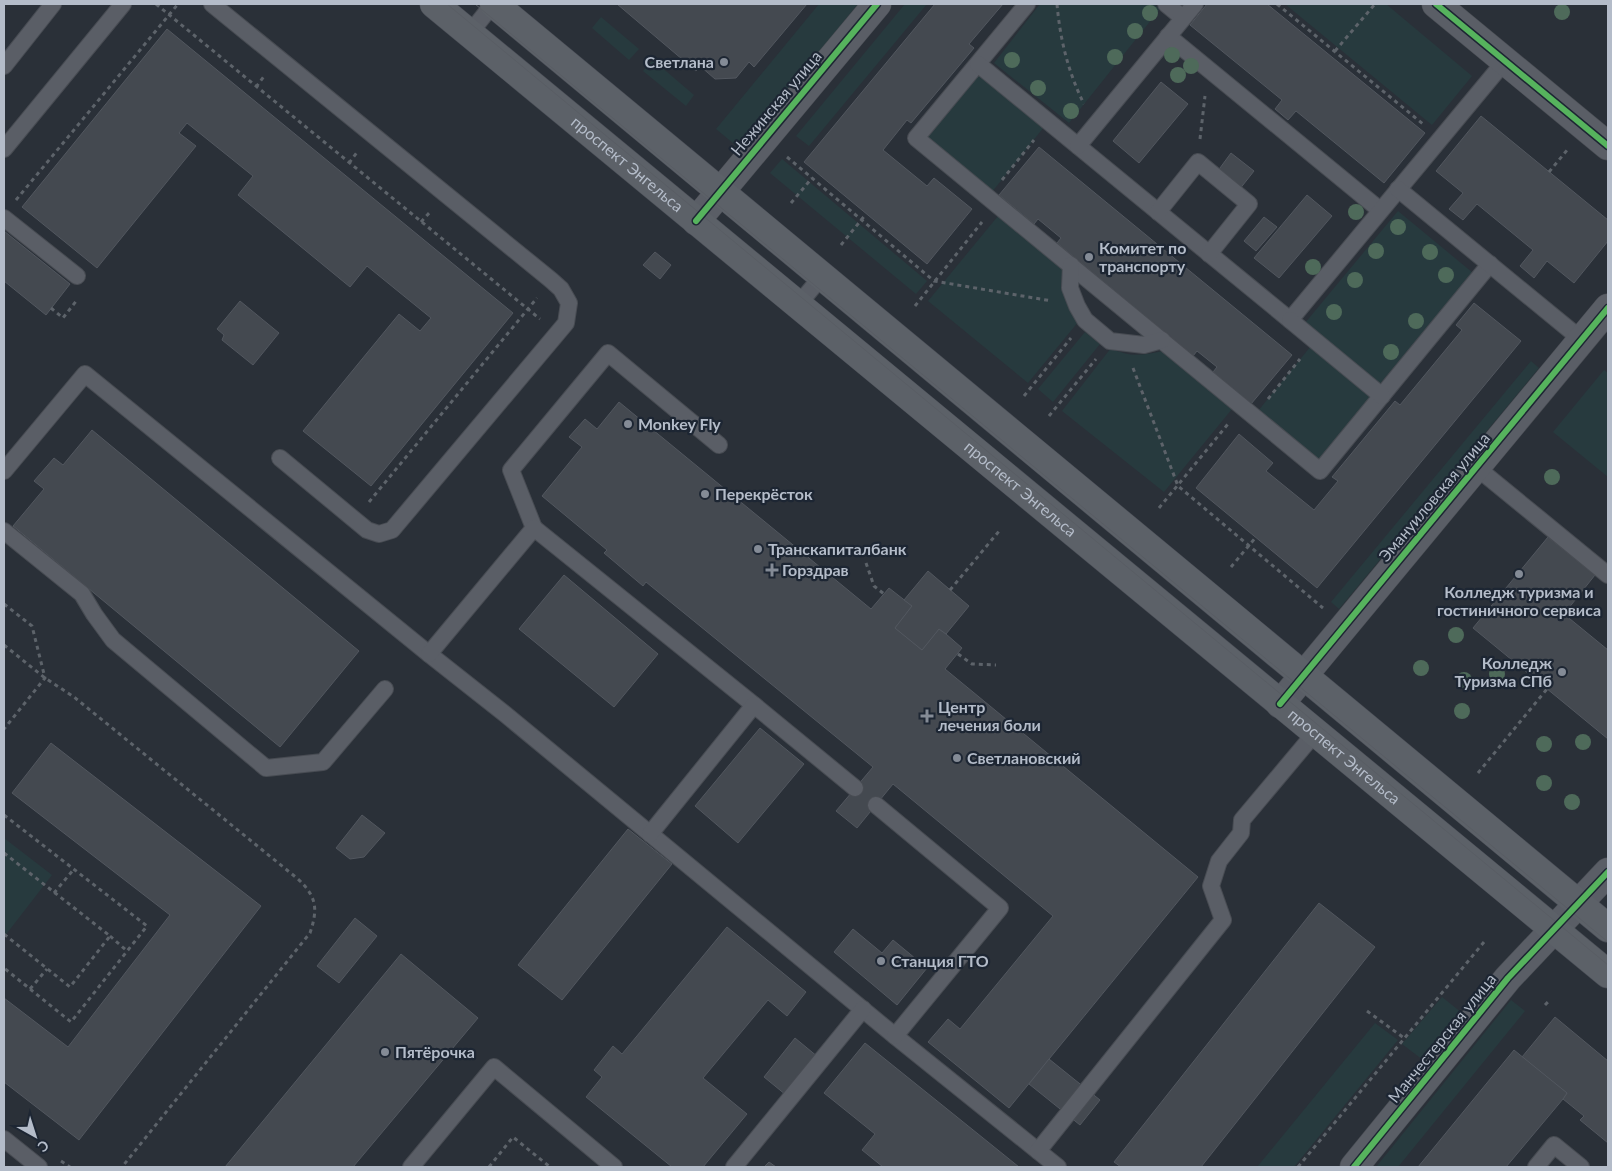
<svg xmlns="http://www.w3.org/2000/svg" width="1612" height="1171" viewBox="0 0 1612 1171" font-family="Lato,sans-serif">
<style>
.green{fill:#273a3e}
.building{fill:#444950;stroke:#52575f}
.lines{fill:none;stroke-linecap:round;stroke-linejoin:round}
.service-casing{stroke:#484c53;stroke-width:18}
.minor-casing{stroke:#484c53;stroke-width:29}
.primary-casing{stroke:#484c55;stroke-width:29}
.path{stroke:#5d636a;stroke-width:3;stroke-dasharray:4 4;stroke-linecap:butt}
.service{stroke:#5a5e66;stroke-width:16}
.minor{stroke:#5a5e66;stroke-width:28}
.primary{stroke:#5c6168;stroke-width:28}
.tram{stroke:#595d64;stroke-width:1}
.cycleway-casing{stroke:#1d2633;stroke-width:9}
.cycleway{stroke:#56b35d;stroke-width:6}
.tree{fill:#4e6a5a}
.poi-dot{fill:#848b96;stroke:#1d2633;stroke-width:2}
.labels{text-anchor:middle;stroke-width:4.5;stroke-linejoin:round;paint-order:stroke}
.poi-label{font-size:16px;font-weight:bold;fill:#b4bcc9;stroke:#1d2633;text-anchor:start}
.street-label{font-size:16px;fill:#b4bcc9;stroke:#1d2633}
</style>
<rect width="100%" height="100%" fill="#2a3038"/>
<g class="green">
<polygon points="819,4 858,4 740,149 716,129"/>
<polygon points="905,4 927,4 809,146 796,136"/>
<polygon points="1040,4 1153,4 1160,9 1069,123 994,63"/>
<polygon points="1285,4 1386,4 1472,76 1432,125"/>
<polygon points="601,17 639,49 629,60 592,28"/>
<polygon points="653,60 694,95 686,106 643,71"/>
<polygon points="978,64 1048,122 988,197 916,138"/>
<polygon points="782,159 927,281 916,294 770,173"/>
<polygon points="1398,211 1473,273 1379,385 1305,323"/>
<polygon points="998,216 1064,270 1079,321 1028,383 928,301"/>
<polygon points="1085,332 1100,344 1053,402 1038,389"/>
<polygon points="1315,341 1382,396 1320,471 1254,416"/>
<path d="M1111 348C1130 358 1143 355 1163 351L1232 409 1164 492 1062 411Z"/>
<polygon points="1531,361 1539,368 1339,609 1331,602"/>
<polygon points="1604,370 1608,373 1608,477 1553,432"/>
<polygon points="4,838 52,875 4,937"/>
<polygon points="1442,997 1462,1013 1423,1060 1402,1044"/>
<polygon points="1511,1000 1525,1011 1398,1167 1376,1167"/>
<polygon points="1375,1023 1398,1040 1294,1167 1257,1167"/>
</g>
<g class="building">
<polygon points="617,4 807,4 754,67 749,62 736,78 715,79 700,66 696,71"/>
<polygon points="935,4 1003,4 969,44 974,48 911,123 907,120 883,150 927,186 934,178 972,209 927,264 804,162"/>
<polygon points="1207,4 1267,4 1425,133 1384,183 1296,111 1288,120 1275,109 1282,100 1190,25"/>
<polygon points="167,29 513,313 371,486 303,431 399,314 420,331 431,318 367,266 350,287 238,195 253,176 187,123 179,133 196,146 97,268 22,207"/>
<polygon points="1161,82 1188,104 1139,163 1113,141"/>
<polygon points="1481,116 1608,220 1608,241 1574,283 1547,261 1534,278 1520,266 1533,250 1477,204 1463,220 1449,209 1463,193 1436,171"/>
<polygon points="1039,147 1292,355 1251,404 1213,372 1217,367 1197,351 1193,356 1057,243 1061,238 1038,219 1034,224 999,195"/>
<polygon points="1231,153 1254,171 1239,190 1217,172"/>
<polygon points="1307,195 1332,216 1279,278 1254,258"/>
<polygon points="1264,217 1277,227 1256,251 1244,241"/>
<polygon points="4,231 70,284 46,315 4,281"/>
<polygon points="655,252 671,265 660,279 643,265"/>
<polygon points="240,301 279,333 253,365 222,340 224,335 217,329"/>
<polygon points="1474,303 1521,341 1317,588 1196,488 1239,434 1273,463 1266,471 1314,510 1338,481 1332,477 1395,401 1400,405 1462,330 1456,325"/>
<polygon points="619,402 871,609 889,588 912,606 895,628 922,650 939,629 946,634 962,648 945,669 1198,877 1009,1108 928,1042 948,1019 960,1029 1053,916 893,784 857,828 836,811 873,767 646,582 643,586 604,553 607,550 542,496 582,447 569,437 585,419 597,429"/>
<polygon points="92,430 359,651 280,747 13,526 44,489 34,481 54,458 63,465"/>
<polygon points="1548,537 1595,575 1564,614 1608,650 1608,739 1473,628"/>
<polygon points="928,571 969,606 946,634 939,629 922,650 895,628 912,606 904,600"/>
<polygon points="564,575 658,654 614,707 519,629"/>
<polygon points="760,728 804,764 738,843 695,806"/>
<polygon points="51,743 261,906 79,1140 4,1082 4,998 68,1047 170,915 12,793"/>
<polygon points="362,815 385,833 364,857 350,859 336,848"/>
<polygon points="628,829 672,864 562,1000 518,965"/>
<polygon points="1319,903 1375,947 1201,1167 1121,1167 1114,1162"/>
<polygon points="355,918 377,936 339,983 317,966"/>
<polygon points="727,927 806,992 787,1016 768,1000 703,1078 747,1114 703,1167 672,1167 586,1097 602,1077 594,1070 613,1046 622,1054"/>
<polygon points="853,929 882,953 893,940 927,968 897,1005 834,952"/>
<polygon points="401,954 478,1018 353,1167 225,1167"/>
<polygon points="1555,1017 1608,1061 1608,1143 1580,1120 1584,1116 1563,1099 1567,1093 1522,1057"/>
<polygon points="795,1038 818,1057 786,1095 764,1077"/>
<polygon points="865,1043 957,1117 1019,1167 883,1167 862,1150 875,1134 824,1093"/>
<polygon points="1514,1050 1567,1093 1563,1099 1506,1167 1418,1167"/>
<polygon points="1049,1059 1100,1100 1080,1125 1029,1084"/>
<polygon points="769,1162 776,1167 764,1167"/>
</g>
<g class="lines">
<defs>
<g id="service">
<polyline points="212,4 551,280 561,289 569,303 566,323 392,530 379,534 367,530 280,458"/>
<polyline points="1027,4 916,138 1320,471 1490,264"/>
<polyline points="1166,4 1183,18"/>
<polyline points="470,33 493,4"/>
<polyline points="1168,36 1380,210"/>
<polyline points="978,64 1290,320 1505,61"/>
<polyline points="4,66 53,4"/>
<polyline points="1078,146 1195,4"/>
<polyline points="4,149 123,4"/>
<polyline points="1398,189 1582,340"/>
<polyline points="1158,212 1198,162 1249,204 1209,254"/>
<polyline points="4,218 77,276"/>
<polyline points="1071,265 1070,288 1077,306 1085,320 1110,341 1144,345 1162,340"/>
<polyline points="798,305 822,276"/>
<polyline points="1290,320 1382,396"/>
<polyline points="1476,467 1608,575"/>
<polyline points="4,471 85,374 429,654 505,714 895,1036 1038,1151"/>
<polyline points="534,528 511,470 608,353 719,445"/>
<polyline points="4,531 82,594 94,614 113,640 266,768 323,762 385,689"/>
<polyline points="429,654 534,528 754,705"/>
<polyline points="876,805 1000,908 895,1036"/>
<polyline points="650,834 754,705 855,788"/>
<polyline points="4,1139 39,1167"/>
<polyline points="411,1167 494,1067 614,1167"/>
<polyline points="734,1167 863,1009"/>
<polyline points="1058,1167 1038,1151 1223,920 1211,886 1219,861 1241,833 1242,820 1315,733"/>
<polyline points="1536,1167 1554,1145 1581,1167"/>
</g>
<g id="minor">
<polyline points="1436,4 1608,146"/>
<polyline points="696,221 877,4"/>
<polyline points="1280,704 1608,308"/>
<polyline points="1354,1167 1508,978 1608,872"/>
</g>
<g id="primary">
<path id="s1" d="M434 4 1608 974"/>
<polyline points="494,4 1608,928"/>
</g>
</defs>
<use href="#service" class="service-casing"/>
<use href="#minor" class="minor-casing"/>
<use href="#primary" class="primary-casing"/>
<g class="path">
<polyline points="156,4 540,319"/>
<path d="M1057 4C1060 39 1068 72 1084 104"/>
<polyline points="1277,4 1423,124"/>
<polyline points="1335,51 1375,4"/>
<polyline points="256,87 265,75"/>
<polyline points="1200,139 1205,96"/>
<polyline points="787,157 934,281 1052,301"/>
<polyline points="349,163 358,151"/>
<polyline points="1549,172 1568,149"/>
<polyline points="1002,180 1034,140"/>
<polyline points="16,200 178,4"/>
<polyline points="791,203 812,178"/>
<polyline points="421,222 431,211"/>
<polyline points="841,245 866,214"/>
<polyline points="915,306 982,222"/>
<polyline points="51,308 63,318 77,300"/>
<polyline points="1133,368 1178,486 1323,608"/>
<polyline points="1024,396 1071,338"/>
<polyline points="1268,399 1300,359"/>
<polyline points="1049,416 1096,359"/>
<polyline points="369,502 537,298"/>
<polyline points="1159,508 1228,424"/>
<polyline points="866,563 874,586 884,594"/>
<polyline points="1231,567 1256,537"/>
<polyline points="950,590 1000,530"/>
<polyline points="4,604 32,626 45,678 4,729"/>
<path d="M4 645 45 678 74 697 298 879C317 897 318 909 310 933L122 1167"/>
<polyline points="958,654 972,664 996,665"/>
<polyline points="1478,773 1547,689"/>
<polyline points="4,815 147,926 71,1022 4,968"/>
<polyline points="4,853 110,936 70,987 4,934"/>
<polyline points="54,893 74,869"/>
<polyline points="110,936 127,951"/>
<polyline points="30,989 47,969"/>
<polyline points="1545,1005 1549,1001"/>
<polyline points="1367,1011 1404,1038"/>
<polyline points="61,1161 70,1167"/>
<polyline points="489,1167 513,1137 550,1167"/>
<polyline points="1298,1167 1484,942"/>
</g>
<use href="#service" class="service"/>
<use href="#minor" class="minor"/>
<use href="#primary" class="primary"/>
<g class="tram">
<polyline points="447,4 1608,965"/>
<polyline points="475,4 1608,942"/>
</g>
<defs>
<g id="cycleway">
<polyline points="1436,4 1608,146"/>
<polyline points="696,221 877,4"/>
<polyline points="1280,704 1608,308"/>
<polyline points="1354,1167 1508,978 1608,872"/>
</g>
</defs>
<use href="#cycleway" class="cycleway-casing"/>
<use href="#cycleway" class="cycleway"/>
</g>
<g class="tree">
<circle cx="1562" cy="12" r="8"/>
<circle cx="1150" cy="13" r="8"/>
<circle cx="1135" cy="31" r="8"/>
<circle cx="1172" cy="55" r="8"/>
<circle cx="1115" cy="57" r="8"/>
<circle cx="1012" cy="60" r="8"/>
<circle cx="1191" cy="66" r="8"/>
<circle cx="1178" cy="75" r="8"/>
<circle cx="1038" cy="88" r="8"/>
<circle cx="1071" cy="111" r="8"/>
<circle cx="1356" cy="212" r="8"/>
<circle cx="1398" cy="227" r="8"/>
<circle cx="1376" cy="251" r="8"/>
<circle cx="1430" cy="252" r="8"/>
<circle cx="1313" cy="267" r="8"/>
<circle cx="1446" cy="275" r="8"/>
<circle cx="1355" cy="280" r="8"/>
<circle cx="1334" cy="312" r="8"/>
<circle cx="1416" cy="321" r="8"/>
<circle cx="1391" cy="352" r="8"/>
<circle cx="1552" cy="477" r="8"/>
<circle cx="1456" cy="635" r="8"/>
<circle cx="1421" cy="668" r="8"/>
<circle cx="1497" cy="674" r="8"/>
<circle cx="1464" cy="680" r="8"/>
<circle cx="1462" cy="711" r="8"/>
<circle cx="1583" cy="742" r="8"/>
<circle cx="1544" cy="744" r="8"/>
<circle cx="1544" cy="783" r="8"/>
<circle cx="1572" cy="802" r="8"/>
</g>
<g class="poi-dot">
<circle cx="724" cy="62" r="5"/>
<circle cx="1089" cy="257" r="5"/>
<circle cx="628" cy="424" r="5"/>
<circle cx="705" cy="494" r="5"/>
<circle cx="758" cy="549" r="5"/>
<path d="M769.5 562.5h5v5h5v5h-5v5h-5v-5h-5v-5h5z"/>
<circle cx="1519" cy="574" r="5"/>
<circle cx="1562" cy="672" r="5"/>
<path d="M924.5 708.5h5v5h5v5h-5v5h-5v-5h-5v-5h5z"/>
<circle cx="957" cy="758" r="5"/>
<circle cx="881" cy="961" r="5"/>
<circle cx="385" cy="1052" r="5"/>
</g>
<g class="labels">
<g class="poi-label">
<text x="714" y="68" text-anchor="end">Светлана</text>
<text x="1099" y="254">Комитет по<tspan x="1099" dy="18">транспорту</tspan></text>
<text x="638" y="430">Monkey Fly</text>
<text x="715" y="500">Перекрёсток</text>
<text x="768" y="555">Транскапиталбанк</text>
<text x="782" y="576">Горздрав</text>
<text x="1519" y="598" text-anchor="middle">Колледж туризма и<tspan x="1519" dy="18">гостиничного сервиса</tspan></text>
<text x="1552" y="669" text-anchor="end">Колледж<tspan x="1552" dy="18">Туризма СПб</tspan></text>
<text x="938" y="713">Центр<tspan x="938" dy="18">лечения боли</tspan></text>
<text x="967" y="764">Светлановский</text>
<text x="891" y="967">Станция ГТО</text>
<text x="395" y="1058">Пятёрочка</text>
</g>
<g class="street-label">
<text transform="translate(776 103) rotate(-50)" y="6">Нежинская улица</text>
<text dy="6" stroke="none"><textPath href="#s1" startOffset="251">проспект Энгельса</textPath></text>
<text dy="6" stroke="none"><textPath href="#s1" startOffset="761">проспект Энгельса</textPath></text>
<text transform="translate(1434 497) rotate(-50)" y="6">Эмануиловская улица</text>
<text dy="6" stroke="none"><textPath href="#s1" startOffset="1181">проспект Энгельса</textPath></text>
<text transform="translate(1442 1038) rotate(-51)" y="6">Манчестерская улица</text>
</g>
</g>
<rect width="1612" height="1171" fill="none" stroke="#b4bcc9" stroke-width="10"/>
<g transform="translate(35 1136) rotate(141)" stroke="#1d2633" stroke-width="4" paint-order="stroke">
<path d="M0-4L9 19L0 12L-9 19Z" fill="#b4bcc9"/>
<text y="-8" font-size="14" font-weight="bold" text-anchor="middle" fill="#b4bcc9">С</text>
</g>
</svg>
